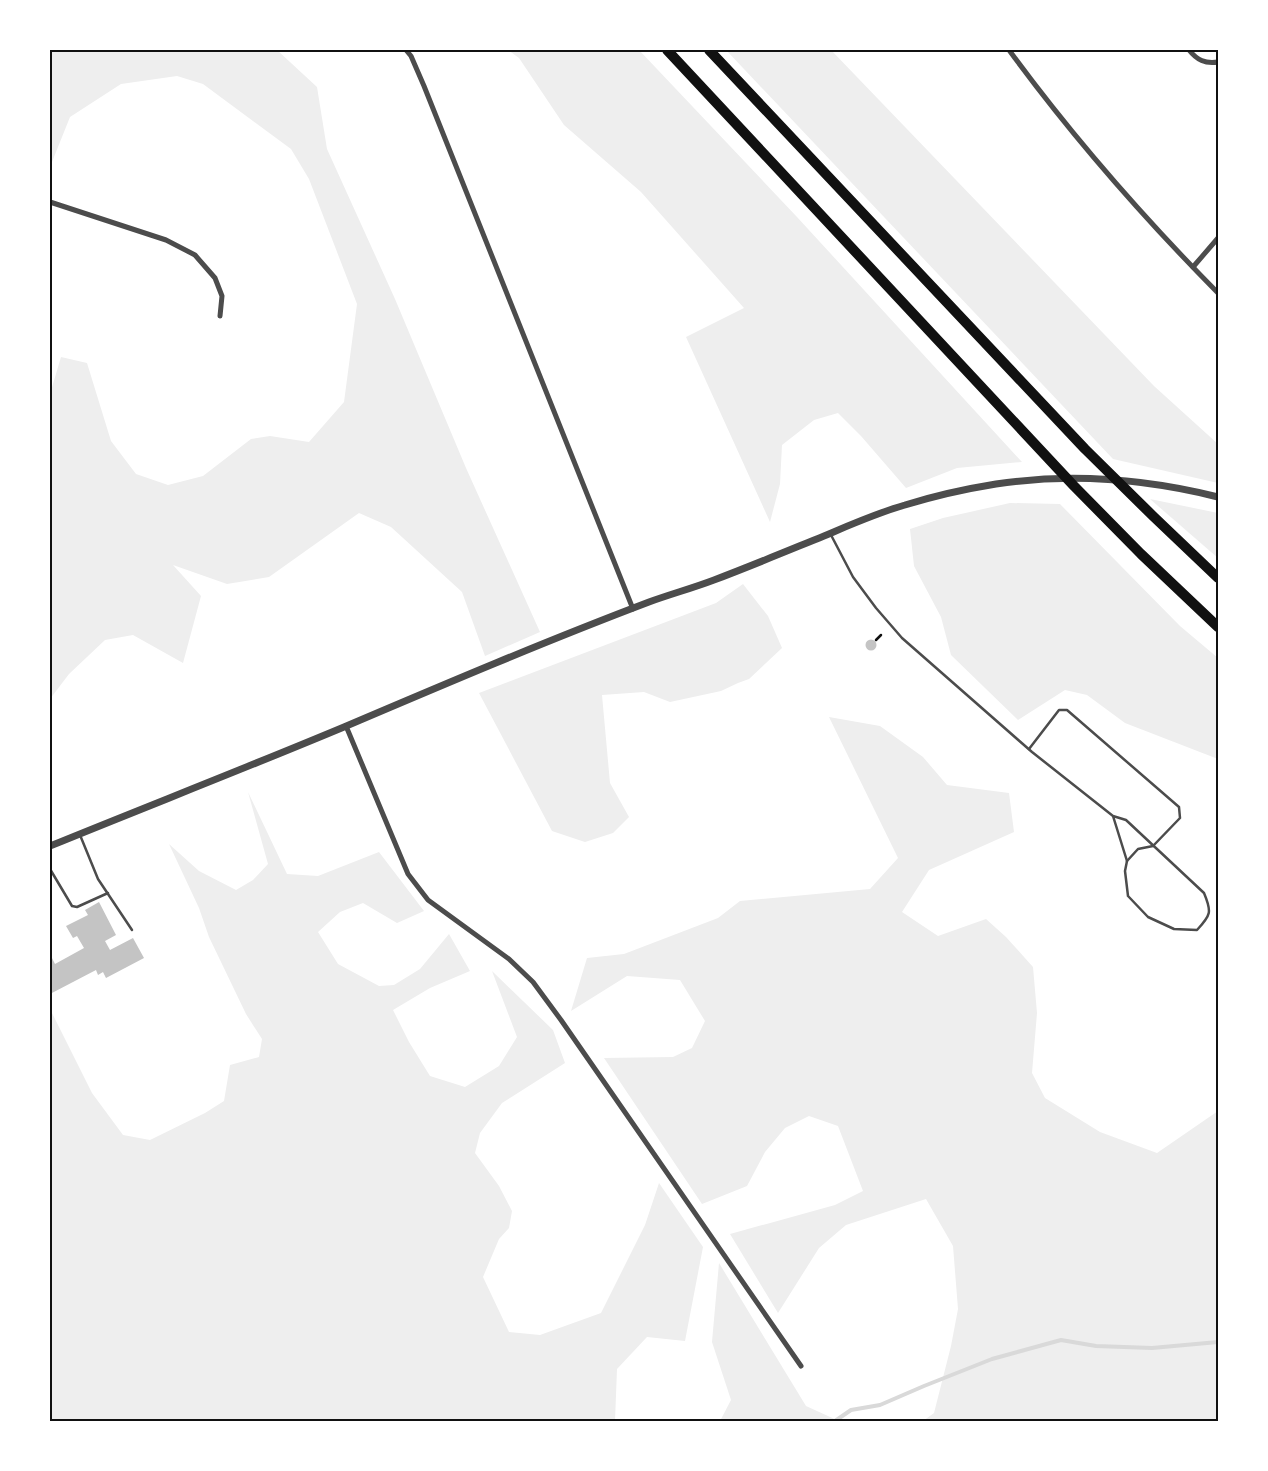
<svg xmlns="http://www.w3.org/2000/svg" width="1268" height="1471" viewBox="0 0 1268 1471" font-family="'Nunito Sans',sans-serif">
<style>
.green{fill:#eee}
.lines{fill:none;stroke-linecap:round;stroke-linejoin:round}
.stream{stroke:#d9d9d9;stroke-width:4}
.building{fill:#c4c4c4}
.path{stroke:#111;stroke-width:2.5}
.service{stroke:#4c4c4c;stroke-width:2.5}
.minor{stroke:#4c4c4c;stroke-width:5}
.tertiary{stroke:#4c4c4c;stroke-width:7}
.motorway{stroke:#111;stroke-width:10}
.neatline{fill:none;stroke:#111;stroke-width:2}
</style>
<rect width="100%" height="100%" fill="#fff"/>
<g class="green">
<polygon points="50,50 277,50 317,87 327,149 395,299 466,468 540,632 485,656 462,592 391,527 359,513 269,577 227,584 173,565 201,596 183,663 133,635 105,640 69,674 50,699 50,394 61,357 87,363 111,441 136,474 168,485 203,476 251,439 270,436 309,442 344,402 357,304 309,179 291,149 203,84 177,76 121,84 70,117 50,167"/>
<polygon points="508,50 639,50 797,217 1022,462 957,468 906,488 861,436 838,413 814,420 782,445 780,484 770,522 686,337 744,308 641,192 564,125 519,58"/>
<polygon points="726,50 831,50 1154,386 1218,444 1218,483 1113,459"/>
<polygon points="1150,499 1218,513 1218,558"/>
<polygon points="1010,503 1060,504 1180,626 1218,658 1218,759 1125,723 1087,695 1065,690 1018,720 951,655 941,617 914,566 910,529 943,518"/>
<polygon points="743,584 768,616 782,648 749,679 738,683 721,691 670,702 644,692 602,695 610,783 629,817 613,833 585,842 552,831 479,693 716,603"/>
<polygon points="829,717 880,726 923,757 947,785 1009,793 1014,832 929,870 902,912 938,936 986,919 1006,937 1033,967 1037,1013 1032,1073 1045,1098 1100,1132 1157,1153 1218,1111 1218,1421 923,1421 934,1413 951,1346 958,1309 953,1246 926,1199 846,1225 819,1248 778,1313 730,1234 835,1205 863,1191 838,1126 809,1116 785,1128 765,1152 747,1186 702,1204 604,1058 673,1057 692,1048 705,1021 680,980 627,976 571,1011 587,958 624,954 718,918 740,901 870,889 898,858"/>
<polygon points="248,792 287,874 318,876 379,852 424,911 397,923 363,903 340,912 318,932 338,964 379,986 394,985 420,969 449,934 470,971 430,988 393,1010 409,1042 430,1076 465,1087 499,1066 517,1037 492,971 553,1030 565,1063 502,1103 480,1133 475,1153 499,1186 512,1211 509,1228 499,1239 483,1277 509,1332 540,1335 601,1313 645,1225 659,1183 703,1247 685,1341 647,1337 617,1369 615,1421 50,1421 50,1009 92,1093 123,1135 150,1140 205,1113 224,1101 230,1065 259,1057 262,1039 246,1014 209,937 199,908 169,844 199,871 236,890 253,880 268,864"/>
<polygon points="719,1263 806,1406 839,1421 720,1421 731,1400 712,1342"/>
</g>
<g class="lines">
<polyline class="stream" points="835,1421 851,1410 880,1405 924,1386 992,1359 1061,1340 1096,1346 1152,1348 1218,1342"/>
</g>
<g class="building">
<circle cx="871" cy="645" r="5.5"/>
<polygon points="99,902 116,935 105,941 110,950 133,938 144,958 106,978 103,972 98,975 96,970 50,994 50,954 55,964 84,948 77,936 73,938 66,926 88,915 85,910"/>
</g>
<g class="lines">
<polyline class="path" points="876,640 881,635"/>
<g class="service">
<path d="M831 535 853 577 876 608 902 638 1032 752 1113 816 1126 820 1204 893C1212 912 1211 915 1197 930L1174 929 1148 917 1128 896 1125 871 1127 861 1113 816"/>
<polyline points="1029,749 1059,710 1067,710 1179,807 1180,818 1153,846 1138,849 1127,861"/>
<polyline points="80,835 98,879 132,930"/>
<polyline points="50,869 72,906 77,907 108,893"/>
</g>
<g class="minor">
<polyline points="406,50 411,56 424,86 633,609"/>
<path d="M1009 50C1072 136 1143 217 1218 293"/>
<path d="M1189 50C1197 60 1205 64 1218 62"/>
<polyline points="50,202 166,240 195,255 215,278 222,296 220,316"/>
<polyline points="1193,267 1218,238"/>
<polyline points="346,726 408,874 428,900 509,959 533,982 561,1020 801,1366"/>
</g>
<path class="tertiary" d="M50 846C148 806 246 768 344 727 445 684 546 641 649 602 671 594 693 588 714 580 751 566 787 551 824 536 850 525 877 513 905 505 934 496 965 489 996 484 1069 473 1146 479 1218 497"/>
<g class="motorway">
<polyline points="667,50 1074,486 1141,554 1218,627"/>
<polyline points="709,50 1085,449 1154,517 1218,578"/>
</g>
</g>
<rect width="1268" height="1471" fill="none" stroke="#ffffff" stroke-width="102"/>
<rect x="51" y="51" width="1166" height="1369" class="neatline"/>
</svg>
